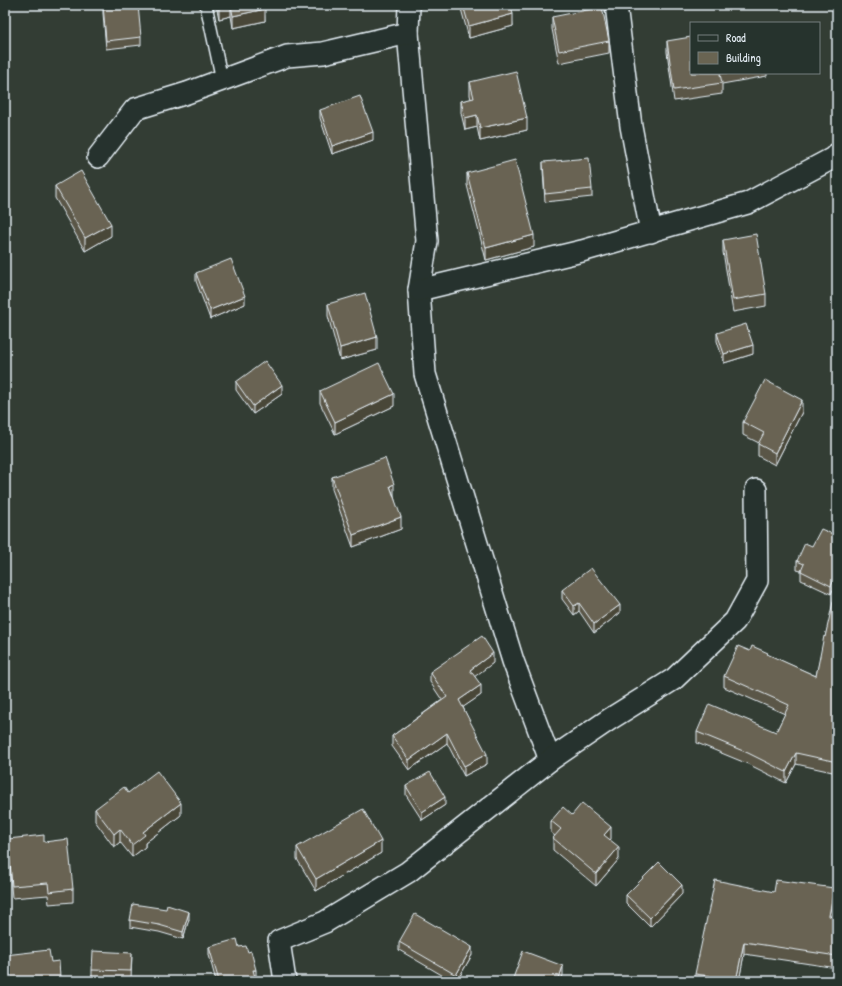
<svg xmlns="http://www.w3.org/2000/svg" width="842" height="986" viewBox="0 0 842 986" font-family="'Patrick Hand',sans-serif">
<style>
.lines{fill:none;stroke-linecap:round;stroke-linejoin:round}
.service-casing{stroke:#e8f1f8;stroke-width:14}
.minor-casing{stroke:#e8f1f8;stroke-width:24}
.service{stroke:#26332d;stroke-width:11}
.minor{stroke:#26332d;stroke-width:21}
.wall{fill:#5a5647;stroke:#e8f1f8}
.shaded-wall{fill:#4a4639;stroke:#e8f1f8}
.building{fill:#696452;stroke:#e8f1f8}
</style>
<rect width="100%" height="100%" fill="#333d34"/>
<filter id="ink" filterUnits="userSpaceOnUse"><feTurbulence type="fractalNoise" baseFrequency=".025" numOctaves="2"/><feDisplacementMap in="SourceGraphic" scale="8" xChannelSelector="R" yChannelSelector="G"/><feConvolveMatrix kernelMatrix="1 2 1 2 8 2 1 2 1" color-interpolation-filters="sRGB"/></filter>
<g filter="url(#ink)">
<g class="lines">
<defs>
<polyline id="service" points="206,5 222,80"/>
<g id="minor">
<polyline points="409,5 408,33 427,241 419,290 425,374 513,661 550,760"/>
<polyline points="616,5 631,126 651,232"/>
<polyline points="98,157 135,109 187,93 287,56 323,53 408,33"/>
<polyline points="419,290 582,251 748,203 833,158 837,154"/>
<polyline points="285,981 279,941 325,922 408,872 550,760 610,719 674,679 735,621 757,581 756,490"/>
</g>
</defs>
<use href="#service" class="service-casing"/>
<use href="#minor" class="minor-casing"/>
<use href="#service" class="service"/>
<use href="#minor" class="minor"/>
</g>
<g class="wall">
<polygon points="103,5 141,37 141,45 106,49 103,13"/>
<polygon points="216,5 264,5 265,21 233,28 231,16 219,19"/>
<polygon points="460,5 511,5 513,26 469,38"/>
<polygon points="552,17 609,41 609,53 559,63 552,29"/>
<polygon points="667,41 691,73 767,73 767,76 722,84 722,94 674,101 667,52"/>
<polygon points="470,82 527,130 480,141 477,127 465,130 461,113 461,101 471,99 470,95"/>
<polygon points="320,110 373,140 332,154 320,118"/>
<polygon points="543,162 592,189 592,197 545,202 543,170"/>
<polygon points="467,173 534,247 486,260 467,185"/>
<polygon points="55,186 111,236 85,251 55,198"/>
<polygon points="723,240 766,294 766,306 733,312 723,252"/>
<polygon points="196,273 245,304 210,319 196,281"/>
<polygon points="328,304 377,350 340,360 328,316"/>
<polygon points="717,333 753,354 724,363 717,341"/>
<polygon points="236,382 282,394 253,414 236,390"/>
<polygon points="320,391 394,406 335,434 320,403"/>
<polygon points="802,412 775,465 758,456 758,444 759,443 743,435 743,422"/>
<polygon points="332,477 394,496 401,529 353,547 332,489"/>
<polygon points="837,536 831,594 801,580 801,571 797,570 797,561 812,546"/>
<polygon points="562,590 620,613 594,633 579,611 574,615 562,599"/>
<polygon points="837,593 837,773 796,764 786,783 748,764 697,743 697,732 776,732 785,714 724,687 724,676 750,651 768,655 816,676 825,637"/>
<polygon points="493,663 474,676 481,695 463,707 487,764 464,776 447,743 409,770 392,746 392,736 442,700 430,682 430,672"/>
<polygon points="406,786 445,805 422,820 406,795"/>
<polygon points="128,793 181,815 145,843 145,847 132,857 120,842 114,847 95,821 95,809"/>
<polygon points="572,815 611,839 610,840 619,859 596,886 553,850 553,838 555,836 551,833 551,821"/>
<polygon points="8,839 44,842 73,889 73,902 49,904 48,895 12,898 8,851"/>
<polygon points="297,847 381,853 316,891 297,859"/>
<polygon points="774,892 834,900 831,917 837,918 837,968 744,954 739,981 695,981 695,974"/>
<polygon points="682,894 650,927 626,903 626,895"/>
<polygon points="189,919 183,939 159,932 130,927 130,920"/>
<polygon points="399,942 472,955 457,981 452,981 399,950"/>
<polygon points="209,947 239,947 256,978 255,978 256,981 216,981 209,955"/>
<polygon points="132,953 131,980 92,978 92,970"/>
<polygon points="51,962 60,978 60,981 5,981"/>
</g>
<g class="shaded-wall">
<polygon points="226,5 231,5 231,16 219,19 219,7"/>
<polygon points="265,9 265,21 233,28 233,16"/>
<polygon points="513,14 513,26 469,38 469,26"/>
<polygon points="477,115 477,127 465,130 465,118"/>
<polygon points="527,118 527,130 480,141 480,128"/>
<polygon points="373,132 373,140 332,154 332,146"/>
<polygon points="111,224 111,236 85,251 85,238"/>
<polygon points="534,235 534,247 486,260 486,248"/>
<polygon points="245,296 245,304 210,319 210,310"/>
<polygon points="377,337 377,350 340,360 340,348"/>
<polygon points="753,345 753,354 724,363 724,354"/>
<polygon points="282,385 282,394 253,414 253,406"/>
<polygon points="394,394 394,406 335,434 335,422"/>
<polygon points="802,400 802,412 775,465 775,453"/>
<polygon points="394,484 394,496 390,486"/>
<polygon points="401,517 401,529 353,547 353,535"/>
<polygon points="837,573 837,581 831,594 831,586"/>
<polygon points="579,603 579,611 574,615 574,606"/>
<polygon points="620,605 620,613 594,633 594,624"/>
<polygon points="493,653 493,663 470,680 470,670"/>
<polygon points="481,685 481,695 459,710 459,700"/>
<polygon points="447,733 447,743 409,770 409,760"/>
<polygon points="796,753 796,764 786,783 786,772"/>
<polygon points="487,754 487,764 464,776 464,766"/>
<polygon points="445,797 445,805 422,820 422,812"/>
<polygon points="181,803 181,815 145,843 145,847 132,857 132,845 143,832"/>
<polygon points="611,827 611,839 604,847 604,835"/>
<polygon points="120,829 120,842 114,847 114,834"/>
<polygon points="381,841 381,853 316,891 316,879"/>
<polygon points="619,847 619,859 596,886 596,874"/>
<polygon points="682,885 682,894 650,927 650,918"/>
<polygon points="834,888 834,900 829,928 829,916"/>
<polygon points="189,912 189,919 183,939 183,932"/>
<polygon points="744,942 744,954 739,981 736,981"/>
<polygon points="472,947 472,955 457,981 456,981 456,975"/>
<polygon points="563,966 563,975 561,981 558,981"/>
<polygon points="253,970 256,970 256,978 253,979"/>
</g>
<g class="building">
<polygon points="103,5 138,5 141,37 106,41"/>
<polygon points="218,5 226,5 219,7"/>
<polygon points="231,5 264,5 265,9 233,16"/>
<polygon points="463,5 511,5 513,14 469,26"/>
<polygon points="602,7 609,41 559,51 552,17"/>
<polygon points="691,37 691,73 724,73 720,74 722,83 674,90 667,41"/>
<polygon points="516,71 527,118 480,128 477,115 465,118 461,101 474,98 470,82"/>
<polygon points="360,96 373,132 332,146 320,110"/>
<polygon points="589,158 592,189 545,194 543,162"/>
<polygon points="515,160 534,235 486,248 467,173"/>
<polygon points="81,171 111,224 85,238 55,186"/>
<polygon points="756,234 766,294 733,300 723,240"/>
<polygon points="231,259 245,296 210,310 196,273"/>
<polygon points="365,293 377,337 340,348 328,304"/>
<polygon points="746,324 753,345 724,354 717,333"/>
<polygon points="265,361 282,385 253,406 236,382"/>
<polygon points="379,363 394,394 335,422 320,391"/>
<polygon points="765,380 802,400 775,453 758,444 764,433 743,422"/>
<polygon points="385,458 394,484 390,486 401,517 353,535 332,477"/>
<polygon points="821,529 837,536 837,573 831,586 801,571 804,564 797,561 805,543 812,546"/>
<polygon points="591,568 620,605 594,624 579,603 574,606 562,590"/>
<polygon points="835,593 837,593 837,762 796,753 786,772 748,753 697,732 709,704 776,732 789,705 724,676 738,646 750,651 752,646 768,653 767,654 816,676 824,636 825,637"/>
<polygon points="482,636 493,653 470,670 481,685 459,700 487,754 464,766 447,733 409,760 392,736 447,697 430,672"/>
<polygon points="157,771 181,803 143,832 145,835 132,845 120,829 114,834 95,809 124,787 128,793"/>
<polygon points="430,772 445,797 422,812 406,786"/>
<polygon points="582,803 611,827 604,835 619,847 596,874 553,838 561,829 551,821 563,807 572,815"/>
<polygon points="363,809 381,841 316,879 297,847"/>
<polygon points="44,835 44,842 68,839 73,889 49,892 48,883 12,886 8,839"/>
<polygon points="659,862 682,885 650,918 626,895"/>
<polygon points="715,880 774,892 776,880 834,888 829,916 837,918 837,956 744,942 736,981 709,981 710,976 695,974"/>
<polygon points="133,904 166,909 167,905 189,912 183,932 159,925 130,920"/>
<polygon points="415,914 472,947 456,975 399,942"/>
<polygon points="237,939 239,947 246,946 248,952 251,951 256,970 253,970 256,981 219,981 209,947"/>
<polygon points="49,950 51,962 59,961 60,978 52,979 52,981 5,981 5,955"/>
<polygon points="93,951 132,953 131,971 92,970"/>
<polygon points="523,951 563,966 558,981 512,981"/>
</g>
</g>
<rect width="842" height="986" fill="none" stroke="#26332d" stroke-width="20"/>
<rect x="10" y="10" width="822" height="966" fill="none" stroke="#e8f1f8" stroke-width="1.5" filter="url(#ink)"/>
<rect x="690" y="22" width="130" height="52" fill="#26332d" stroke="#747f7e"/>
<rect x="698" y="35" width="20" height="6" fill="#26332d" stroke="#747f7e"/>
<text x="726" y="42" font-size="12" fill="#e8f1f8">Road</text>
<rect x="698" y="52" width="20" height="12" fill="#696452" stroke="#747f7e"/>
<text x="726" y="62" font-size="12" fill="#e8f1f8">Building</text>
</svg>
